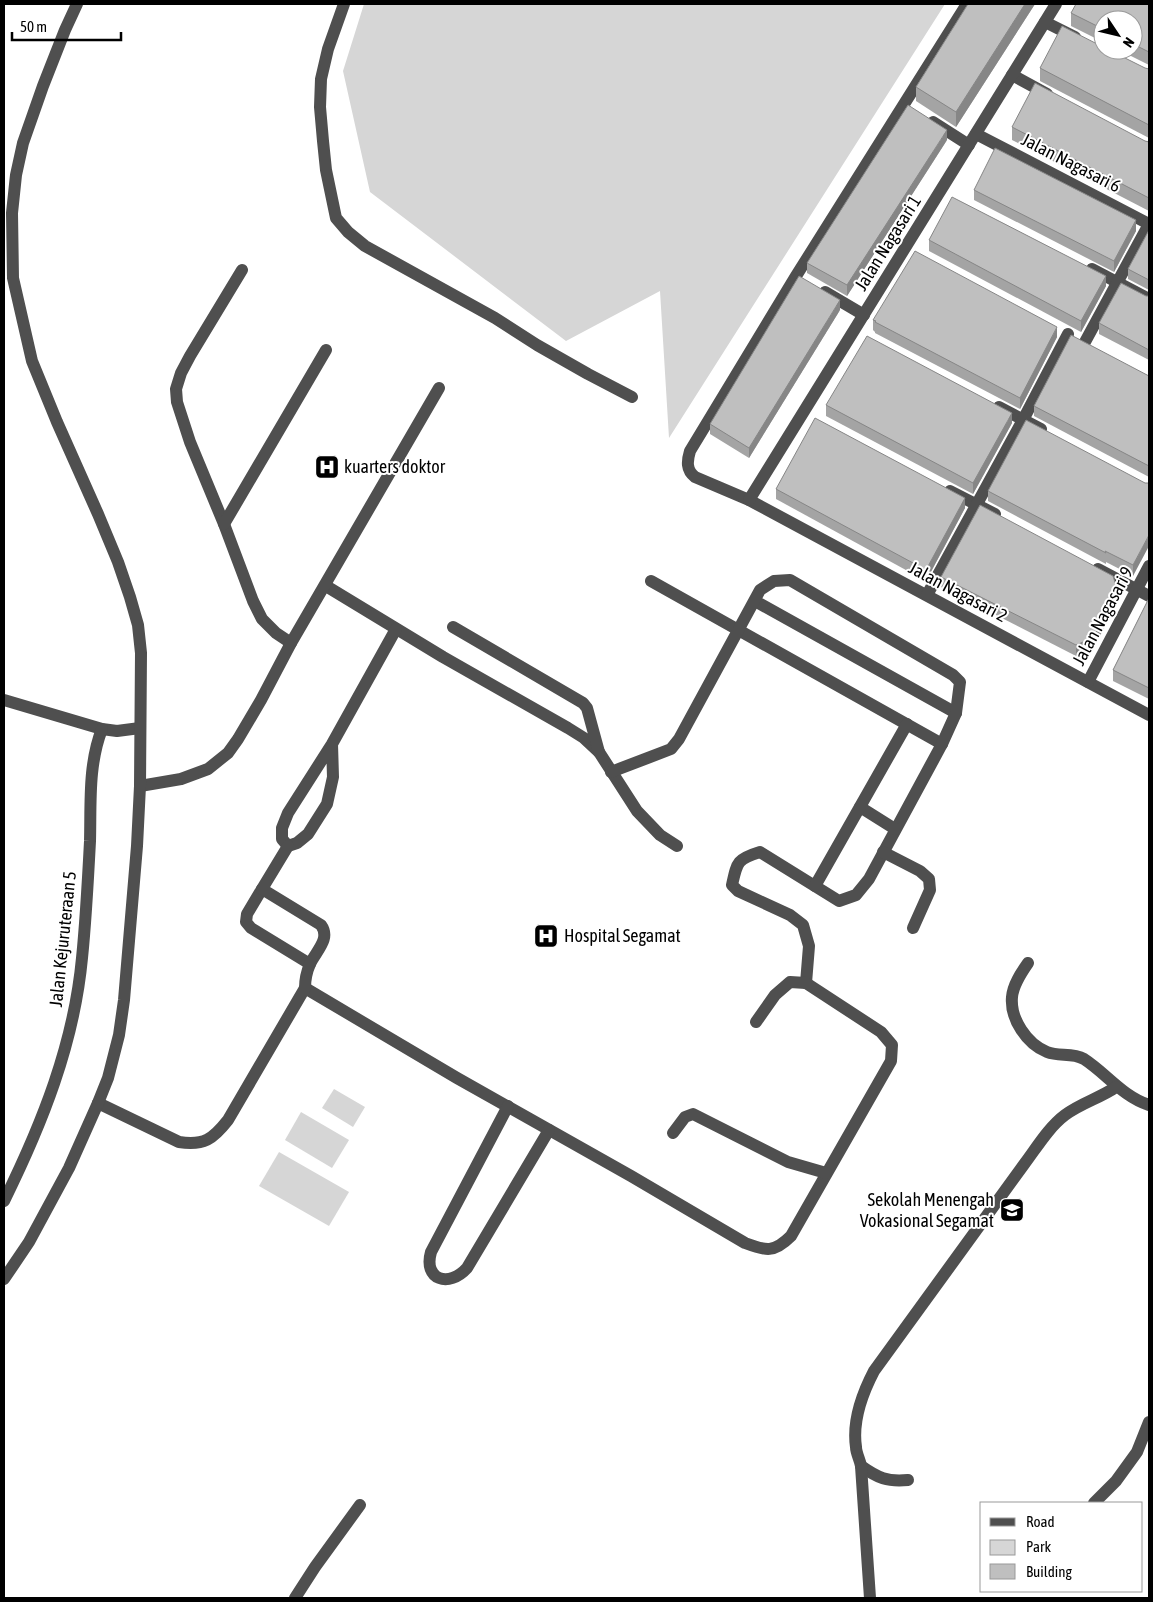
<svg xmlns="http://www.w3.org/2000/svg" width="1153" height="1602" viewBox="0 0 1153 1602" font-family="'Asap Condensed',sans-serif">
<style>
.green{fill:#d6d6d6}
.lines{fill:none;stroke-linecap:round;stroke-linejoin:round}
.minor{stroke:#4f4f4f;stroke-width:12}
.wall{fill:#a4a4a4}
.shaded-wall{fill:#868686}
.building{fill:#bfbfbf;stroke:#868686}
.labels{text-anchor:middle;stroke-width:4;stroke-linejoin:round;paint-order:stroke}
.street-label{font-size:18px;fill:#000;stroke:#fff}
.poi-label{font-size:18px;fill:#000;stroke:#fff;text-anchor:start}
</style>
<rect width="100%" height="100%" fill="#fff"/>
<g class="green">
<polygon points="364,4 945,4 669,438 660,291 566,341 370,192 343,71"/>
<polygon points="334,1089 365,1107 353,1127 322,1108"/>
<polygon points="301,1112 349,1140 332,1168 285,1140"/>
<polygon points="279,1152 349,1192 329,1226 259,1186"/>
</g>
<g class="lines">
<g class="minor">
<polyline points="344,4 328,49 321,79 320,107 323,141 326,170 336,218 348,232 365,246 495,318 537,345 588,374 632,397"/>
<path d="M967 4 796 276 690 451C687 461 686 470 695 477L749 500 1149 715"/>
<polyline points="1045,22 1075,37"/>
<polyline points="1012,75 1047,94"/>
<polyline points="933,122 969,145"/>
<polyline points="976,134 1149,224"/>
<polyline points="1092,269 1149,299"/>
<polyline points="242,270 190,356 181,373 176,389 177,402 190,442 224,524 253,601 262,619 276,633 291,643"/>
<polyline points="825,292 864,315"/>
<polyline points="1085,342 1149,224"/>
<polyline points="999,407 1041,429"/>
<polyline points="950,491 995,514"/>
<polyline points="749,500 1056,4"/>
<polyline points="224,524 326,350"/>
<polyline points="1098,569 1149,596"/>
<polyline points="651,581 942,744"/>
<polyline points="326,586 443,657 568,728 584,738 599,752 637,811 660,835 677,846"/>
<polyline points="927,595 1023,420 1068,334"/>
<polyline points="755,601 956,713"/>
<polyline points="453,627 583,703 587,708 599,752"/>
<polyline points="1088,682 1149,566"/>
<polyline points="4,700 102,729 117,731 140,728"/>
<polyline points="332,744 333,777 327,804 308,834 297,843 288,846 282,839 282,828 288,813 332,744 396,629"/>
<path d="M611 772 671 749 679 739 760 590 774 581 790 580 953 675 960 682 956 713 942 744 869 879 856 895 839 901 760 852C737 859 737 862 732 885L738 891 790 915 803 925 809 946 806 983"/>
<polyline points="140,786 181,779 208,769 228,753 238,739 261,700 291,643 439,388"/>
<polyline points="860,807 895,829"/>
<polyline points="883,852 920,871 929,879 930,890 913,928"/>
<polyline points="815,886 907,724"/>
<polyline points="262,889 247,914 246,922 251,928 310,964"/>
<path d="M1028 963C1021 973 1013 985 1012 997 1010 1019 1027 1044 1047 1052 1059 1057 1072 1052 1084 1059 1107 1074 1122 1096 1149 1105"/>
<path d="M305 988 457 1078 631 1176 745 1243C766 1251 774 1253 791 1236L891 1061 892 1045 881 1032 806 983 790 982 775 995 756 1022"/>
<path d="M98 1103 179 1142C204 1146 213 1139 228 1120L305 988C305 980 307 971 310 964 316 951 331 939 321 925L262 889 288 846"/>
<path d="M508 1106 431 1252C423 1280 449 1288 467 1268L549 1130"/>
<polyline points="673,1133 685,1117 693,1114 788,1162 826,1173"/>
<path d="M4 1201C42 1124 74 1044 82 958 86 919 88 880 90 841 91 804 88 765 102 729"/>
<polyline points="4,1279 29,1242 69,1168 98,1103 108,1078 119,1035 124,1000 137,846 140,786 141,653 138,625 130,597 118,562 98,514 57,422 32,361 13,278 12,213 16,175 23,143 43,86 65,30 77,4"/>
<path d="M861 1466C878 1478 887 1482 908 1480"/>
<polyline points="1094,1503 1116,1481 1137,1452 1149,1422"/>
<polyline points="295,1598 315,1567 360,1505"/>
<path d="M870 1598 861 1466C860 1460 856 1453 856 1447 852 1420 862 1394 874 1371L1025 1163C1037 1147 1049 1127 1065 1115 1081 1103 1100 1098 1116 1087"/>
</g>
</g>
<g class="wall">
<polygon points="968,4 1035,4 956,127 916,101 916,87"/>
<polygon points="1149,4 1149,65 1119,50 1133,50 1133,20 1103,20 1103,42 1071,26 1071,13"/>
<polygon points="1040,68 1149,69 1149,138 1040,81"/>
<polygon points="1012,127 1149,142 1149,211 1012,140"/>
<polygon points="947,140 847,296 807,273 807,263"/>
<polygon points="974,190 1136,231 1114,272 974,200"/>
<polygon points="1149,230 1149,290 1128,279 1128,269"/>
<polygon points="929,240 1106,286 1081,332 929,251"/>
<polygon points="1146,296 1149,296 1149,360 1099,334 1099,323"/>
<polygon points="840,310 749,458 710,434 710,424"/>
<polygon points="873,320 1057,337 1020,409 875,333 875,332 873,330"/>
<polygon points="1149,376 1149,477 1034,416 1034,406"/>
<polygon points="826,405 1012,423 973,494 826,416"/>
<polygon points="1145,483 1133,576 1106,562 1106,564 988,501 988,491"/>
<polygon points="776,489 965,508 926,581 776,499"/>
<polygon points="941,577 1118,603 1093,648 1076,656 941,587"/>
<polygon points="1149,598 1149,699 1113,681 1113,670"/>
</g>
<g class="shaded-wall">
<polygon points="1025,4 1035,4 956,127 956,112"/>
<polygon points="947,130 947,140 847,296 847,285"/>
<polygon points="1136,220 1136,231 1114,272 1114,261"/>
<polygon points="1106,276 1106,286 1081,332 1081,321"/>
<polygon points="840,300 840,310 749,458 749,448"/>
<polygon points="1057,327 1057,337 1020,409 1020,398"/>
<polygon points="1012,413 1012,423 973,494 973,483"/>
<polygon points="965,498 965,508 926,581 926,570"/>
<polygon points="1149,535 1149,546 1133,576 1133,565"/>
<polygon points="1118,592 1118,603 1093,648 1076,656 1076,645"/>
</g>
<g class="building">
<polygon points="968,4 1025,4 956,112 916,87"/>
<polygon points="1076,4 1149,4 1149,52 1133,44 1133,20 1103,20 1103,29 1071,13"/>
<polygon points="1062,26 1103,47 1103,50 1109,50 1145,68 1149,69 1149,125 1040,68"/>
<polygon points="1035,83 1145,141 1149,142 1149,198 1012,127"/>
<polygon points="908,105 947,130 847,285 807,263"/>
<polygon points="995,148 1136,220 1114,261 974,190"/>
<polygon points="952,197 1106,276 1081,321 929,240"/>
<polygon points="1149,230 1149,280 1128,269"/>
<polygon points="915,251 1057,327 1020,398 875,322 876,321 873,320"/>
<polygon points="799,276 840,300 749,448 710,424"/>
<polygon points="1121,283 1146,296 1149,296 1149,350 1099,323"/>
<polygon points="1071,335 1149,376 1149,466 1034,406"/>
<polygon points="867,336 1012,413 973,483 826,405"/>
<polygon points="815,418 965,498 926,570 776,489"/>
<polygon points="1026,420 1145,483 1149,483 1149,535 1133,565 1105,551 1106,553 988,491"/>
<polygon points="980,505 1113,576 1118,592 1093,638 1076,645 941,577"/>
<polygon points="1149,598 1149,688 1113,670"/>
</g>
<defs>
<symbol id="hospital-square" viewBox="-11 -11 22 22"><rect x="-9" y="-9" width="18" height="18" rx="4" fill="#000" stroke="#fff"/><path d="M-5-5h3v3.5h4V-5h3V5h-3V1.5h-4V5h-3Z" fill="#fff"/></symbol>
<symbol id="school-square" viewBox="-11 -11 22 22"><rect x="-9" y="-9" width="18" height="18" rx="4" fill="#000" stroke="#fff"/><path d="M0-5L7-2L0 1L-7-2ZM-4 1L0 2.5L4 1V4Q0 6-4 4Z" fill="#fff"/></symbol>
</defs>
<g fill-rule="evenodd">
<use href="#hospital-square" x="313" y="453" width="28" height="28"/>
<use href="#hospital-square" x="532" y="922" width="28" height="28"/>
<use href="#school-square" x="998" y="1196" width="28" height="28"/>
</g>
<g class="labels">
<g class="street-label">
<text transform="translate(1071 163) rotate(27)" y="6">Jalan Nagasari 6</text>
<text transform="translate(888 243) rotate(-58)" y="6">Jalan Nagasari 1</text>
<text transform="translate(958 592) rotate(28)" y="6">Jalan Nagasari 2</text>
<text transform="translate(1103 616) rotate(-62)" y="6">Jalan Nagasari 9</text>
<text transform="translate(63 939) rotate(-84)" y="6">Jalan Kejuruteraan 5</text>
</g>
<g class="poi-label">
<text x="344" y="473">kuarters doktor</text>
<text x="564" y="942">Hospital Segamat</text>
<text x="994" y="1206" text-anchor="end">Sekolah Menengah<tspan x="994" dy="21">Vokasional Segamat</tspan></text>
</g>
</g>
<rect width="1153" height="1602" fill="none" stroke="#000000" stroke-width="10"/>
<rect x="980" y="1502" width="162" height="90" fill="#ffffff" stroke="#999999"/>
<rect x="990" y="1518" width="25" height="8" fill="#4f4f4f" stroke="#999999"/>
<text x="1026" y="1527" font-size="15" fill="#000000">Road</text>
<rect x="990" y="1540" width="25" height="15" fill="#d6d6d6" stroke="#999999"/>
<text x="1026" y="1552" font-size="15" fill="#000000">Park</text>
<rect x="990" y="1564" width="25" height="15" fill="#bfbfbf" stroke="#999999"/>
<text x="1026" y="1577" font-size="15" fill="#000000">Building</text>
<g transform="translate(1118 35) rotate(125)"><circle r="24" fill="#ffffff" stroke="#999999"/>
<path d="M0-4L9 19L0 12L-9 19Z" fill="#000000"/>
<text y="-8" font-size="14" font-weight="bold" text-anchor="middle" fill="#000000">N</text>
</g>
<path d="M12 32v8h109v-8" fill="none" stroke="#000000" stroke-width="2.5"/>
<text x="20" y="32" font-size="15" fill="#000000" stroke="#ffffff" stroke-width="4" paint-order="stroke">50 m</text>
</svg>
